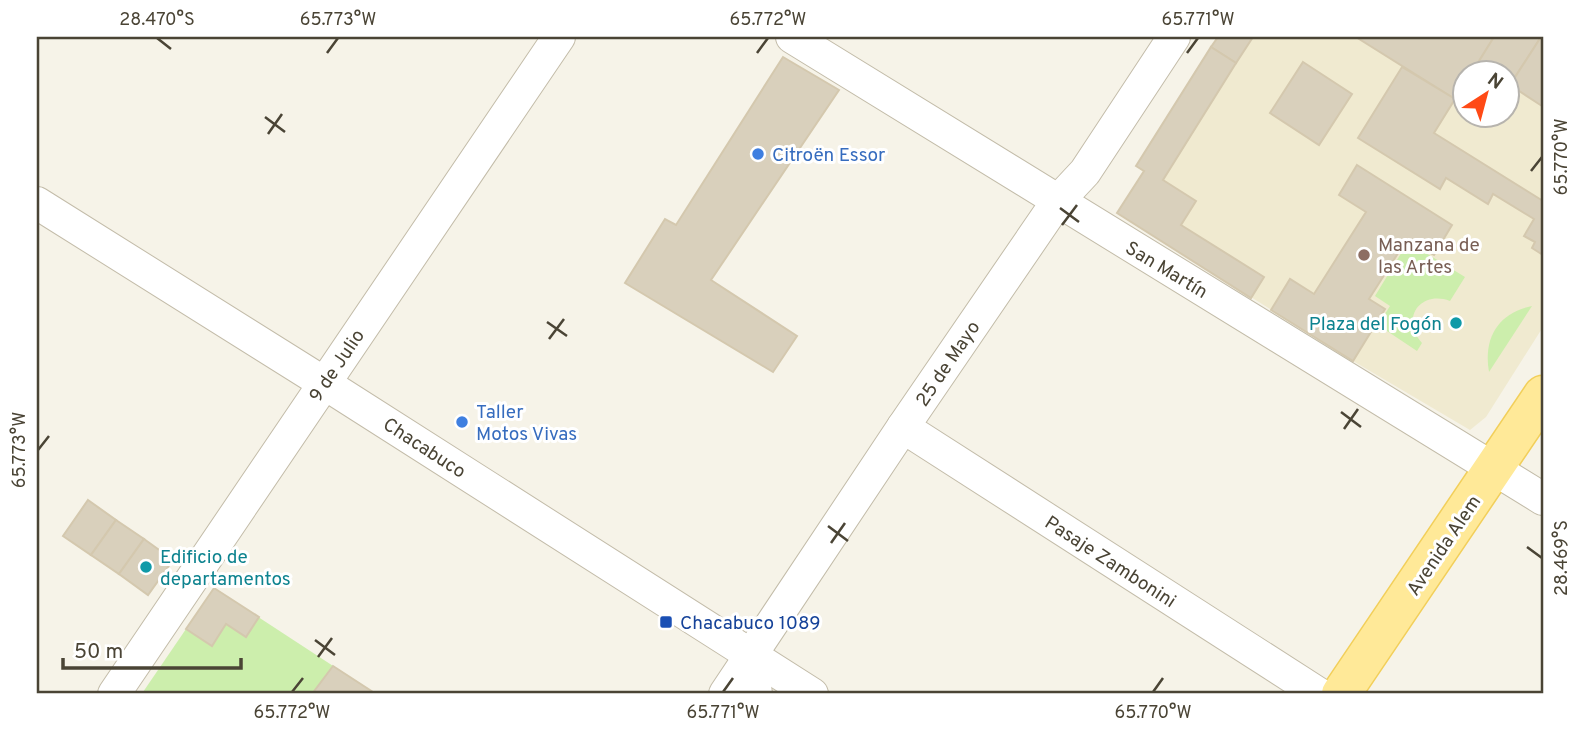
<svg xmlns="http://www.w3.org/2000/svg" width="1580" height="731" viewBox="0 0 1580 731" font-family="Overpass,sans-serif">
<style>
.education{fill:#f0ead0;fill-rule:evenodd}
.green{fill:#cceeac}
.building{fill:#d9d0bc;stroke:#d4c8ae;stroke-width:2}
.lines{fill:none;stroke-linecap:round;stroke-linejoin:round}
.minor-casing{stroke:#c3bca9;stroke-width:34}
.major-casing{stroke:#f2cf5a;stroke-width:41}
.minor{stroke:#fff;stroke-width:32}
.major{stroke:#ffe998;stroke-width:38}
.ticks{fill:none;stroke:#4a4435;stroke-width:2.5}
.shop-dot{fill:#3f7fe0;stroke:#fff;stroke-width:2.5}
.education-dot{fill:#8d6e63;stroke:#fff;stroke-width:2.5}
.culture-dot{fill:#0f9aa8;stroke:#fff;stroke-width:2.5}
.transit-dot{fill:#1a4fb4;stroke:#fff;stroke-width:2.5}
.labels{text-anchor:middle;stroke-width:6;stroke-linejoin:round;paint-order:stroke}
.shop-label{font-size:19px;fill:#366cbe;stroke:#fff;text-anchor:start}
.education-label{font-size:19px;fill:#785e54;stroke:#fff;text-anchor:start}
.street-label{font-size:19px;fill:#4a4435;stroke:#fff}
.culture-label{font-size:19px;fill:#0d838f;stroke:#fff;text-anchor:end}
.transit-label{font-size:19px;fill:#164399;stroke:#fff;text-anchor:start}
.neatline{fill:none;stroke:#4a4435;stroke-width:2.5}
.ticks-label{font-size:18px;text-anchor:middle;fill:#4a4435}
</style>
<rect width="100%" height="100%" fill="#f6f3e8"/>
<path class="education" d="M1218 37H1543V327L1486 417 1470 430 1353 361 1117 213 1143 172 1136 166ZM1464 74H1506V116H1464Z"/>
<g class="green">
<path d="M1408 242 1465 277 1450 301C1420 290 1400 319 1422 343L1417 351 1378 325 1390 306 1375 296Z"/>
<path d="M1532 306 1489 372C1483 338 1498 313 1532 306Z"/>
<polygon points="214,588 376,694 147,694 143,692"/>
</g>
<g class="building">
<polygon points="1218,37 1253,37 1236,63 1211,47"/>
<polygon points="1356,37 1494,37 1471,74 1464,74 1464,84 1455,99"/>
<polygon points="1494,37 1541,37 1506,91 1506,74 1471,74"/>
<polygon points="1541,37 1543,37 1542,106 1510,85"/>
<polygon points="1211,47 1236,63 1163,180 1196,201 1181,225 1264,277 1251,298 1117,213 1144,171 1136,166"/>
<polygon points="783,57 839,90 711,280 797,336 773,372 625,283 665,219 676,225"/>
<polygon points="1303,62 1352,94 1319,145 1270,113"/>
<polygon points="1402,67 1455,99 1434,133 1543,201 1543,255 1532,248 1535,242 1524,236 1534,219 1493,194 1488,204 1446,178 1440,189 1358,138"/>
<polygon points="1464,84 1464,106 1455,99"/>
<polygon points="1357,165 1452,225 1434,255 1407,239 1369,299 1385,309 1353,361 1271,310 1290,279 1314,294 1366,212 1339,195"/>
<polygon points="88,500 116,520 91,555 63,536"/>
<polygon points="116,520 144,539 119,574 91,555"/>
<polygon points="144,539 173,560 148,595 119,574"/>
<polygon points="214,588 259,617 246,637 226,624 212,646 186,629"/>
<polygon points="333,666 376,694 312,694"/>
</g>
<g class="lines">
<defs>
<g id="minor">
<polyline points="792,37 1543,499"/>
<polyline points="37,203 324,383 812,694"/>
<polyline points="903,427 1319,694"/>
<polyline points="751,656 756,694"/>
<polyline points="114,694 559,37"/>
<polyline points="725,694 903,427 1057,202 1085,172 1174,37"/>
</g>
<polyline id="major" points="1341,694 1543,395"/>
</defs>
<use href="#minor" class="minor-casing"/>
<use href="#major" class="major-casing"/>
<use href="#minor" class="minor"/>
<use href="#major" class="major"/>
</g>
<path class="ticks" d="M157 38 171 49M327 53 338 38M757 53 768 38M1187 53 1198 38M265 117 285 132M268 134 282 114M1531 171 1542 157M1060 208 1079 222M1062 225 1077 205M547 322 567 336M549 339 564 319M1341 412 1361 427M1344 429 1358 409M38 450 49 436M828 526 848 541M831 543 845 523M1527 547 1542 558M315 640 335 655M318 657 332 638M292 692 303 678M723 692 733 678M1153 692 1163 678"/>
<g class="shop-dot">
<circle cx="758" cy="154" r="7"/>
<circle cx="462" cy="422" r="7"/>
</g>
<circle class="education-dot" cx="1364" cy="255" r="7"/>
<g class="culture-dot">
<circle cx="1456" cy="323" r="7"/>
<circle cx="146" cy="567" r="7"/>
</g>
<rect class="transit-dot" x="659" y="615" width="14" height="14" rx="3.5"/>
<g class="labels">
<g class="shop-label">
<text x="772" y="161">Citroën Essor</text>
<text x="476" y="418">Taller<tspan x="476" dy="22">Motos Vivas</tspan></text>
</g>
<g class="education-label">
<text x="1378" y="251">Manzana de<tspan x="1378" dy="22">las Artes</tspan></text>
</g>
<g class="street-label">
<text transform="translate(1167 269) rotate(31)" y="7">San Martín</text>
<text transform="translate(947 363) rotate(-56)" y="7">25 de Mayo</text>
<text transform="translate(336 365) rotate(-56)" y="7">9 de Julio</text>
<text transform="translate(425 447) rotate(33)" y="7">Chacabuco</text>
<text transform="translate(1443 545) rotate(-56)" y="7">Avenida Alem</text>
<text transform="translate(1111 561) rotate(33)" y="7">Pasaje Zambonini</text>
</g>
<g class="culture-label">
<text x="1442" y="330">Plaza del Fogón</text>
<text x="160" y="563" text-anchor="start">Edificio de<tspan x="160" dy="22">departamentos</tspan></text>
</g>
<g class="transit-label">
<text x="680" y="629">Chacabuco 1089</text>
</g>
</g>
<rect width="1580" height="731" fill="none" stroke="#ffffff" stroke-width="77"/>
<g transform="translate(1486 94) rotate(36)"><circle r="33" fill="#ffffff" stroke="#b7b4ae" stroke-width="2"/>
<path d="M0-5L12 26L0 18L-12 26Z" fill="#ff4a16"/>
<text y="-10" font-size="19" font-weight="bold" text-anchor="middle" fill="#4a4435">N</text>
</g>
<path d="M63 658v10h178v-10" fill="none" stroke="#4a4435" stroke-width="3.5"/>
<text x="74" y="658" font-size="21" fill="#4a4435" stroke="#ffffff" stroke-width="5" paint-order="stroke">50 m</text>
<rect x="38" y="38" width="1504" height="654" class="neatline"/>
<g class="ticks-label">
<text x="157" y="25">28.470°S</text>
<text x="338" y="25">65.773°W</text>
<text x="768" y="25">65.772°W</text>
<text x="1198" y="25">65.771°W</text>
<text transform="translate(1561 157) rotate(-90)" y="6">65.770°W</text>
<text transform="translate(19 450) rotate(-90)" y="6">65.773°W</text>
<text transform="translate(1561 558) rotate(-90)" y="6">28.469°S</text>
<text x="292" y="718">65.772°W</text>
<text x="723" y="718">65.771°W</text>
<text x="1153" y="718">65.770°W</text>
</g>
</svg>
